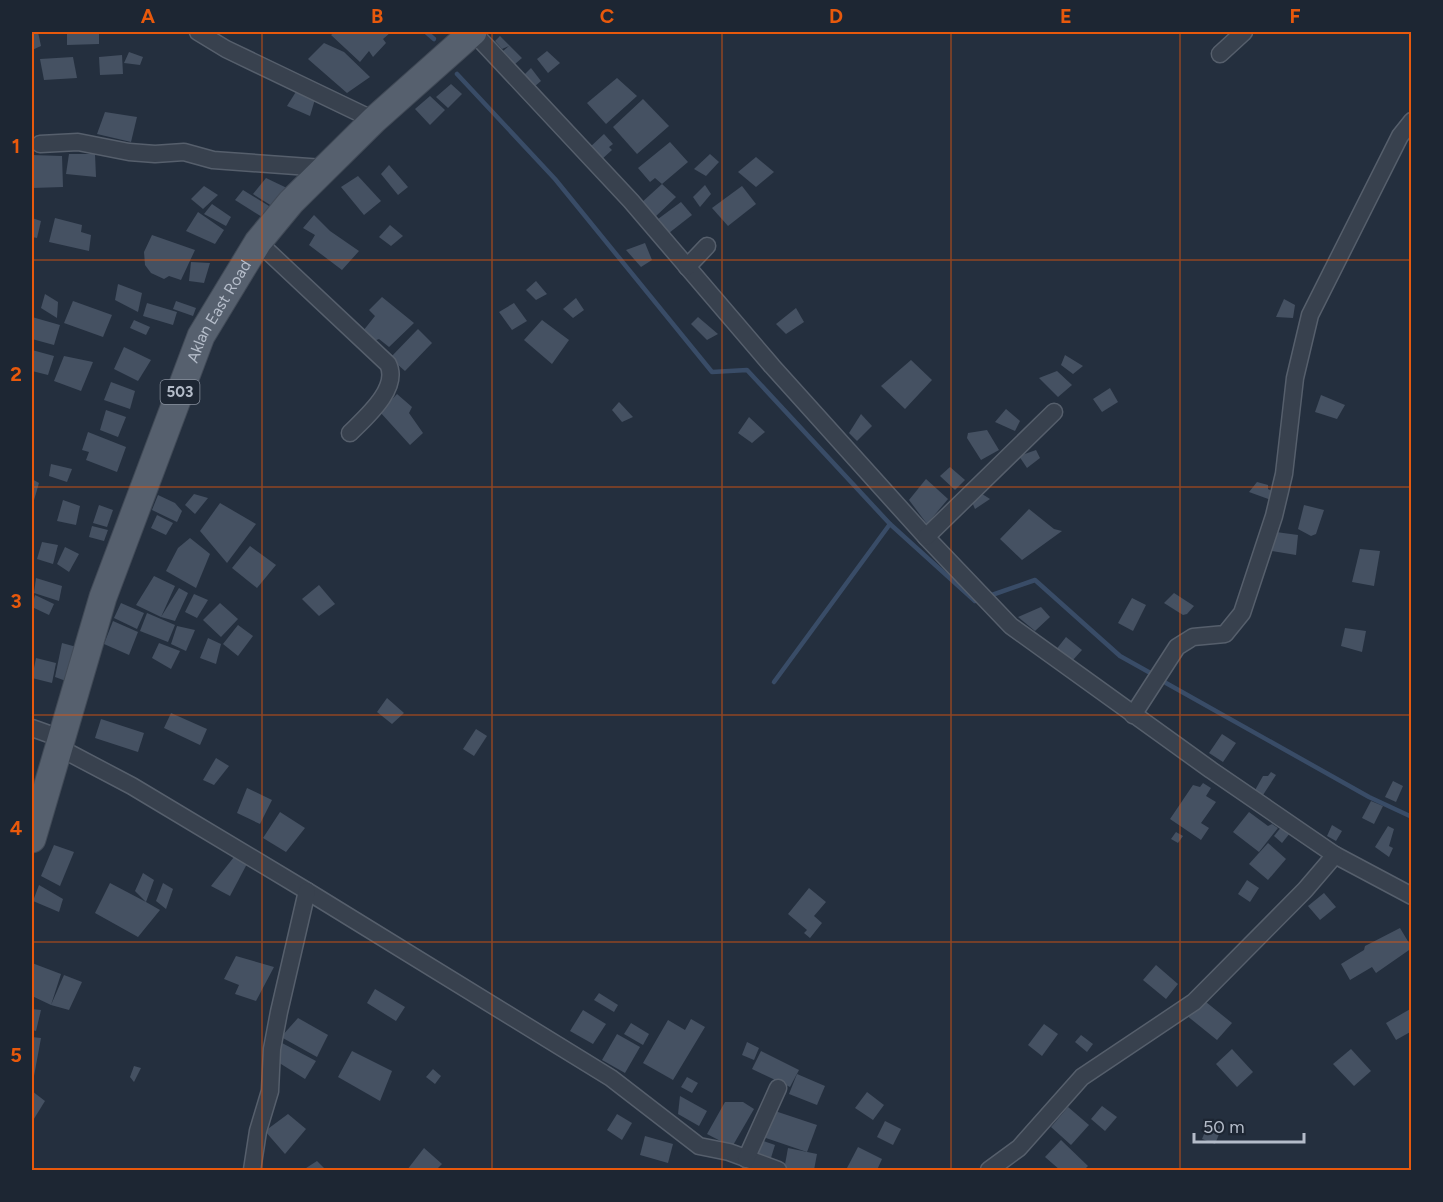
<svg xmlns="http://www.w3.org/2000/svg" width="1443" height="1202" viewBox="0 0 1443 1202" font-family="Figtree,sans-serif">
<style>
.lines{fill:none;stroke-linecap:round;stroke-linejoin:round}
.stream{stroke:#394c67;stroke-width:4.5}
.building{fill:#455162}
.minor-casing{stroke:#565f6c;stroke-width:19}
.primary-casing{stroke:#414a57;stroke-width:29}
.minor{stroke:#38414e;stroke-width:16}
.primary{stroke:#56606e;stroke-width:27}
.grid{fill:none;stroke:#e8590c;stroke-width:1.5;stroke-opacity:0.55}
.labels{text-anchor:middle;stroke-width:5;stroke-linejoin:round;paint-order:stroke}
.shield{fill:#1d2633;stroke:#878f9c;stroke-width:1.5}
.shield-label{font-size:15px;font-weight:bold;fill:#b4bcc9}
.street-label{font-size:16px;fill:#b4bcc9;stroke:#1d2633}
.neatline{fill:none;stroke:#e8590c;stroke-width:2}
.grid-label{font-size:20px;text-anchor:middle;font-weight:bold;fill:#e8590c}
</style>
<rect width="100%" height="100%" fill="#242f3e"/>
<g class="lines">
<g class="stream">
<polyline points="426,32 434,39"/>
<polyline points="457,74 555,179 712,372 747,370 890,524 975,601 979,600"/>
<polyline points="989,596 1035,580 1120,656 1154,675"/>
<polyline points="774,682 890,524"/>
<polyline points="1166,683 1369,797 1412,817"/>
</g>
</g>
<g class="building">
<polygon points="32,32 38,32 41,46 32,50"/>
<polygon points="67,32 99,32 99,44 67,45"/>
<polygon points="335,32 391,32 383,39 386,43 373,57 369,51 360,62 331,35"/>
<polygon points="500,36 522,58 515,64 503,51 509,46 502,49 495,41"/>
<polygon points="324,43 344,52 370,77 347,93 308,59"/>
<polygon points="547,51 560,63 548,73 537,59"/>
<polygon points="129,52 143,57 140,65 124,63"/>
<polygon points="122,55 123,74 100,75 99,57"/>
<polygon points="73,57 77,78 44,80 40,59"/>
<polygon points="531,68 541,81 534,87 524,75"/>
<polygon points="617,78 637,96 606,124 587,103"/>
<polygon points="451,84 462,94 448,108 436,97"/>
<polygon points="299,87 316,96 310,116 287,106"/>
<polygon points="430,96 445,110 430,125 415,109"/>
<polygon points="643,99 669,126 637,154 613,127"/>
<polygon points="105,112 137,117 131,142 97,134"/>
<polygon points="604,134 613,144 609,147 612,150 601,160 589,148"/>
<polygon points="670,142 688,162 662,184 655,178 650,182 638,168"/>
<polygon points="69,154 95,154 96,177 66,174"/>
<polygon points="710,154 719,162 706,176 694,169"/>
<polygon points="32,155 62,156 63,187 32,188"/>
<polygon points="756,157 774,172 756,187 738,172"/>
<polygon points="389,165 408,187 398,195 381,174"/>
<polygon points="358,176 381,201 364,215 341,187"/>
<polygon points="266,178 289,189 275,208 253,194"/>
<polygon points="662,184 676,197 654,218 640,204"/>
<polygon points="705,185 711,194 700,207 693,197"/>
<polygon points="204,186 218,195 203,209 191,199"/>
<polygon points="742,186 756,204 728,226 712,208"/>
<polygon points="243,190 274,209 267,220 235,200"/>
<polygon points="681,202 692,215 669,233 658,219"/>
<polygon points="212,204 231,217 226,226 204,214"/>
<polygon points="198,212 224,230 215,244 186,231"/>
<polygon points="314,215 330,231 359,251 342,270 309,245 315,235 303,228"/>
<polygon points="32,218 41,221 37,238 32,237"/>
<polygon points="55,218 82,225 81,232 91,235 89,251 49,242"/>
<polygon points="390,225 403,236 391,246 379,237"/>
<polygon points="152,235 195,250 181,280 169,276 164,279 151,273 145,265 144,252"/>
<polygon points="645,243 652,260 641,267 626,250"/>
<polygon points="191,262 210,263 204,283 189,281"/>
<polygon points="536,281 547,294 536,300 526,290"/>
<polygon points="118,284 142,293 138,312 115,300"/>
<polygon points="45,294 58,302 57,318 41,308"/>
<polygon points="382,297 414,323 389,347 379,339 374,341 363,331 375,316 369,310"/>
<polygon points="576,298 584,310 573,318 563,309"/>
<polygon points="1284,299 1295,305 1293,318 1276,317"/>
<polygon points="73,301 112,315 103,337 64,323"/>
<polygon points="176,301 196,308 193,316 173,309"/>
<polygon points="147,303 177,312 173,325 143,316"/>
<polygon points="514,303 527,321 512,330 499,312"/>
<polygon points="796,308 804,322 786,334 776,324"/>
<polygon points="32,317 60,325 54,345 32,339"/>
<polygon points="698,317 718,334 707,340 691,324"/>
<polygon points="134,320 150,327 146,335 130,328"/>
<polygon points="542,320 569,340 552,364 524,340"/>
<polygon points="418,329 432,343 405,371 390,358"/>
<polygon points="124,347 151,360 138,381 114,369"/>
<polygon points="32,350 54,356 48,375 32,371"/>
<polygon points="1065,355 1083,366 1073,374 1061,365"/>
<polygon points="64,356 93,362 81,391 54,381"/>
<polygon points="911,360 932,380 905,409 881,386"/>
<polygon points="1057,371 1072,385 1058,397 1039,378"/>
<polygon points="111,382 135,391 130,409 104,400"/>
<polygon points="1110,388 1118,402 1102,412 1093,399"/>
<polygon points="397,394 412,407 409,413 423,433 410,445 380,412"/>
<polygon points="1321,395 1345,405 1337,419 1315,412"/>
<polygon points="619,402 633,417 622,422 612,410"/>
<polygon points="1006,409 1020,421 1015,431 995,422"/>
<polygon points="106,410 126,417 118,437 100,430"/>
<polygon points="861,414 872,426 857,441 849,433"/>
<polygon points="749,417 765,432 752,443 738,433"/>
<polygon points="987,430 999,450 981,460 967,438 968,433"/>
<polygon points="88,432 126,447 117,472 86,460 89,452 82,450"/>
<polygon points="1036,450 1040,458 1027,468 1019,456"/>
<polygon points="51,464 72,469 67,482 49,476"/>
<polygon points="950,467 965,480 955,490 940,476"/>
<polygon points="32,479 39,483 32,507"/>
<polygon points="926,479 948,499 927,524 909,500"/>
<polygon points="1257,482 1268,485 1268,489 1274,492 1271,500 1249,492"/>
<polygon points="979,492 990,499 975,509 972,502"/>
<polygon points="194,494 208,498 195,514 185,505"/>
<polygon points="158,495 175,503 182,511 177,522 152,510"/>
<polygon points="63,500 80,506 76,525 57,521"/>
<polygon points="220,503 256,524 227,563 200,531"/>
<polygon points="99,505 113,510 107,527 93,523"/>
<polygon points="1304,505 1324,510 1316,534 1311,536 1298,529"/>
<polygon points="1029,509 1054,529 1062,531 1022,560 1000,539"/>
<polygon points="157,515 173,523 166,535 151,528"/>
<polygon points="92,526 108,530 104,541 89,537"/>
<polygon points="1276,532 1298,535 1296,555 1272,551"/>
<polygon points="190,538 210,554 196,588 166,571 178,548"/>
<polygon points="42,542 58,545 53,564 37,559"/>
<polygon points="250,546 276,565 257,588 232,568"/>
<polygon points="65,547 79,554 69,572 57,564"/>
<polygon points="1360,549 1380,551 1374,586 1352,582"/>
<polygon points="154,576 175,586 161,617 179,588 188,593 175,621 161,617 136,605"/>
<polygon points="36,578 62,586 59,601 34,593"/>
<polygon points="319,585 335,604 319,616 302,599"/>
<polygon points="1174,593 1194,606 1187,614 1183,615 1164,603"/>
<polygon points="194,594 208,600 197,618 185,612"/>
<polygon points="35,595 54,604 49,615 32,607"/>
<polygon points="1132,598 1146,605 1133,631 1118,623"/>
<polygon points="121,603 144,613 137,629 114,618"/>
<polygon points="220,603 238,619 221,637 203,620"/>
<polygon points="1041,607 1050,617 1035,631 1018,617"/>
<polygon points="147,613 175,625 168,642 140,631"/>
<polygon points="113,621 138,632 129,655 104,644"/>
<polygon points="238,625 253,636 238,656 223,644"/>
<polygon points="177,626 195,630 186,651 171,644"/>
<polygon points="1345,628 1366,631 1362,652 1341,646"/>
<polygon points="1066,637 1082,650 1072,661 1055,651"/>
<polygon points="208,638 221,644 216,664 200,658"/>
<polygon points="62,643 84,649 66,681 55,677"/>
<polygon points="159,643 180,651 171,669 152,658"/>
<polygon points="36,658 56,663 52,683 32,678"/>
<polygon points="387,698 404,713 392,724 377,712"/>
<polygon points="171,713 207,729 200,745 164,728"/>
<polygon points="101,719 144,733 138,752 95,738"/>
<polygon points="476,729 487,736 474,756 463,749"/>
<polygon points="1222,734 1236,743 1223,762 1209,753"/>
<polygon points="216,758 229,766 214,785 203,780"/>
<polygon points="1271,772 1276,775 1261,798 1254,792 1263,776 1268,776"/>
<polygon points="1393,781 1403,786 1396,802 1385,797"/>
<polygon points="1203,783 1211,788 1206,796 1216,802 1201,823 1209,828 1201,840 1170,819 1193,785 1200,787"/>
<polygon points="247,788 272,800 260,824 237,813"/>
<polygon points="1371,801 1383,806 1374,824 1362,818"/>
<polygon points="280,812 305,828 286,852 263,838"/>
<polygon points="1249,812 1268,826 1272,824 1278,828 1259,852 1233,832"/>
<polygon points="1332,825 1342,831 1336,841 1327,836"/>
<polygon points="1282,826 1290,833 1282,843 1274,836"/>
<polygon points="1388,826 1394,829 1389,846 1393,848 1389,857 1375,847"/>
<polygon points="1176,832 1183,836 1178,843 1171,839"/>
<polygon points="1268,843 1286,859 1268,880 1249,864"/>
<polygon points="54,845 74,852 60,886 41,876"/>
<polygon points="234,857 248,862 230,896 211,886"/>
<polygon points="143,873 154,880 146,902 160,910 138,937 95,913 110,883 146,902 135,891"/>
<polygon points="1247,880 1259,888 1250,902 1238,894"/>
<polygon points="163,883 173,889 166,909 156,901"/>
<polygon points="39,885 63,899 59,912 33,901"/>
<polygon points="809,888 826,902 814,916 822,923 810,938 804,933 807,930 788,914"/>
<polygon points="1324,893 1336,907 1320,920 1308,906"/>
<polygon points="1400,928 1412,948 1376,973 1372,967 1350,980 1341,964 1364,950 1365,946"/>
<polygon points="236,956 274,967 256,1001 235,994 239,985 224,979"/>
<polygon points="32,963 61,974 51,1005 64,975 82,982 69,1010 51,1005 32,996"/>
<polygon points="1156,965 1178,984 1166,999 1143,980"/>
<polygon points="375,989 405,1007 396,1021 367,1003"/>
<polygon points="599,993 618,1005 614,1012 594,1000"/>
<polygon points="1201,998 1232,1023 1217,1040 1186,1015"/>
<polygon points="1412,1008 1412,1031 1396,1040 1386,1023"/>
<polygon points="32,1009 41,1010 36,1031 32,1030"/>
<polygon points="583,1010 606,1024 593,1044 570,1031"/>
<polygon points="298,1018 328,1035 317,1057 281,1037"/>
<polygon points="691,1019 705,1027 673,1080 643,1063 668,1020 685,1030"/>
<polygon points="631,1023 649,1034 643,1045 624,1034"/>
<polygon points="1044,1024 1058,1034 1042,1056 1028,1045"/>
<polygon points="617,1034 640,1047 625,1073 602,1060"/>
<polygon points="1081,1035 1093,1044 1087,1052 1075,1042"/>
<polygon points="32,1037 41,1038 34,1076 32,1075"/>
<polygon points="747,1042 759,1048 754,1060 742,1055"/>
<polygon points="282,1043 316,1061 305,1079 273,1059"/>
<polygon points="1232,1049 1253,1072 1237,1087 1216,1064"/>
<polygon points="1351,1049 1371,1071 1354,1086 1333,1064"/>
<polygon points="352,1051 392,1071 380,1101 338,1077"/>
<polygon points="761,1051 799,1070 790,1087 752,1069"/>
<polygon points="134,1066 141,1068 134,1082 130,1077"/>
<polygon points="433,1069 441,1076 435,1084 426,1077"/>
<polygon points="797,1074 825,1086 817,1105 789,1094"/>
<polygon points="687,1077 698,1083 692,1093 681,1087"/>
<polygon points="32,1091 45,1101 32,1122"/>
<polygon points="867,1092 884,1105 873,1120 855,1108"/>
<polygon points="680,1096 707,1111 699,1126 678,1114"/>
<polygon points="725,1102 743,1102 754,1109 732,1147 707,1134"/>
<polygon points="1102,1106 1117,1117 1105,1131 1091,1119"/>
<polygon points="1068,1107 1089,1125 1071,1145 1051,1127"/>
<polygon points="772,1110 817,1125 807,1152 763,1137"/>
<polygon points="288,1114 306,1129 285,1154 265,1131"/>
<polygon points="617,1114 632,1123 622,1140 607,1130"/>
<polygon points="885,1121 901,1129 893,1145 877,1137"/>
<polygon points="1209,1122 1222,1127 1215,1144 1202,1139"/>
<polygon points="645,1136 673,1144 668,1163 640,1155"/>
<polygon points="758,1139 775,1145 770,1161 752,1155"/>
<polygon points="1061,1140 1088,1166 1084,1170 1060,1170 1045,1157"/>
<polygon points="858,1147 882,1159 877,1170 847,1168"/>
<polygon points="424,1148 442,1164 436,1170 407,1170"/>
<polygon points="788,1148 817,1154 814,1170 784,1170"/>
<polygon points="317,1161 326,1170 303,1170"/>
</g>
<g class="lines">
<defs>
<g id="minor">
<polyline points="198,32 226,49 374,120"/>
<polyline points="473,32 631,201 772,366 926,537 1011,626 1211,770 1335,855 1412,896"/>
<polyline points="1220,54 1244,32"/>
<polyline points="40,144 78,142 129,152 155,154 184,152 213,160 323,168"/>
<path d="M258 242 388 364C400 388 366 417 350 433"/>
<polyline points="687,267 707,246"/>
<polyline points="926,537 1054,412"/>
<polyline points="1133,715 1177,647 1193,637 1225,634 1242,613 1274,516 1284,474 1295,378 1310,315 1400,136 1412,121"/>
<polyline points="32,728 60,738"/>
<polyline points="58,747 132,786 307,891 611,1078 699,1146 729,1152 778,1170"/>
<polyline points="746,1159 778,1088"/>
<polyline points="252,1170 258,1131 270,1091 272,1049 279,1012 307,891"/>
<polyline points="989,1170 1019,1148 1082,1077 1194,1002 1305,890 1335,855"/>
</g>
<g id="primary">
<path id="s1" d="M32 839 103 597 201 336 258 242 291 202 374 120 473 32"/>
</g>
</defs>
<use href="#minor" class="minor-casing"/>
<use href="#primary" class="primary-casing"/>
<use href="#minor" class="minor"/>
<use href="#primary" class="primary"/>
</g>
<path class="grid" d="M262 32V1170M492 32V1170M722 32V1170M951 32V1170M1180 32V1170M32 260H1412M32 487H1412M32 715H1412M32 942H1412"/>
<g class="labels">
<rect class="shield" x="160.5" y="380" width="39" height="24" rx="4.5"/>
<g class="shield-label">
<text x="180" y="397">503</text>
</g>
<g class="street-label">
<text dy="6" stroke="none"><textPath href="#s1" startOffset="561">Aklan East Road</textPath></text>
</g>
</g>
<rect width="1443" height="1202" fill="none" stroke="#1d2633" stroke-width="66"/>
<path d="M1194 1133v9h110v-9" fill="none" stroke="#b4bcc9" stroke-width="3"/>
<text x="1203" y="1133" font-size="18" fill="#b4bcc9" stroke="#1d2633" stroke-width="4.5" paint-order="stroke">50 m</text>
<rect x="33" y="33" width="1377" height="1136" class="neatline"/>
<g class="grid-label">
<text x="148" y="23">A</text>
<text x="377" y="23">B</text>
<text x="607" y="23">C</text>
<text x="836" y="23">D</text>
<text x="1066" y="23">E</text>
<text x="1295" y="23">F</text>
<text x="16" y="153">1</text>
<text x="16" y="381">2</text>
<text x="16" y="608">3</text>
<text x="16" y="835">4</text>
<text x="16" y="1062">5</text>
</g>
</svg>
